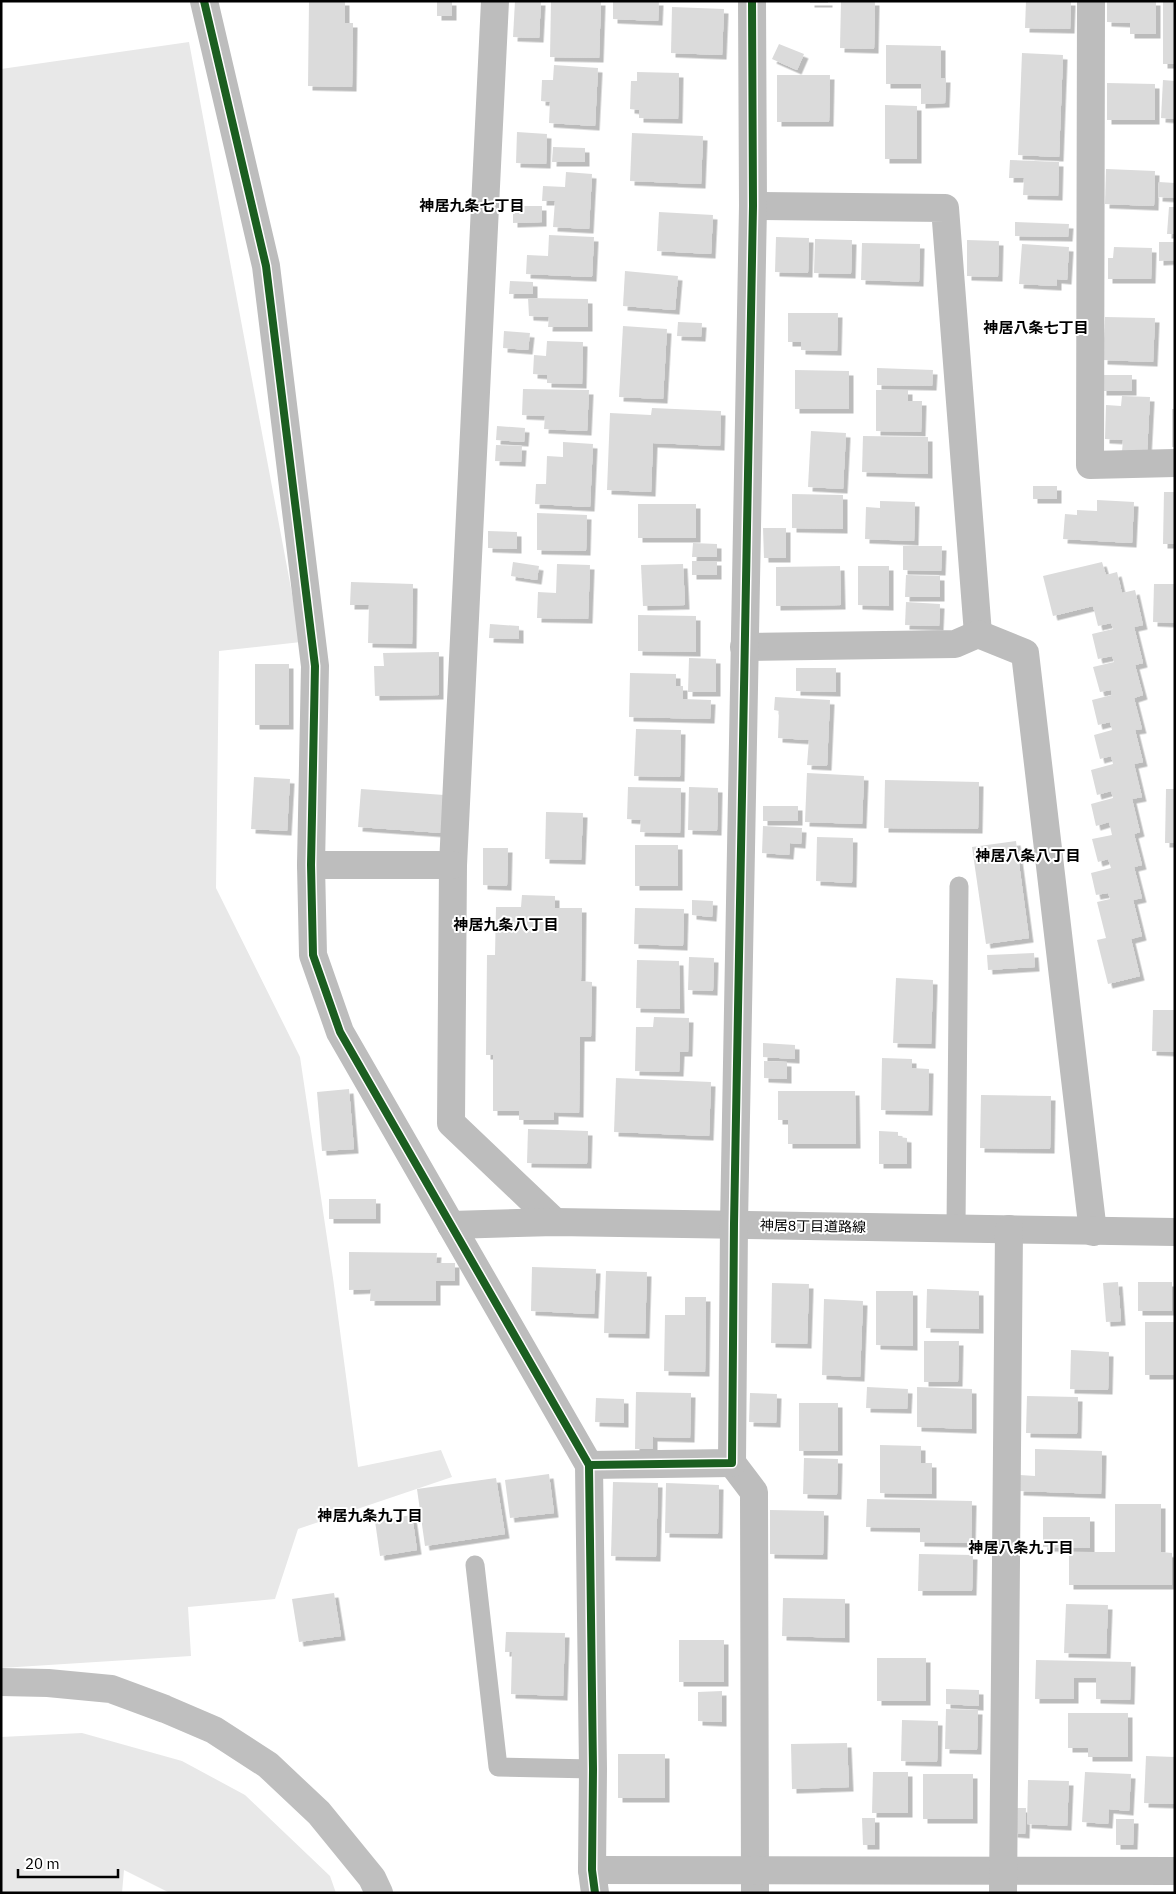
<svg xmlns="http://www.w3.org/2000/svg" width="1176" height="1894" viewBox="0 0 1176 1894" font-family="'IBM Plex Sans','Noto Sans JP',sans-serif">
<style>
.green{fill:#e8e8e8}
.building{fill:#dbdbdb;filter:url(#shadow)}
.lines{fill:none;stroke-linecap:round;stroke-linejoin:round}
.lane{stroke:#bdbdbd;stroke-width:19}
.street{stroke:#bdbdbd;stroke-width:28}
.secondary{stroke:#bfbfbf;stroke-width:28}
.cycleway-casing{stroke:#fff;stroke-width:11}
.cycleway{stroke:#1b5e20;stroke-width:8}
.labels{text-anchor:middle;stroke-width:4;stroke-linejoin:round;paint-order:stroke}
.street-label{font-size:14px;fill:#000;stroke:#fff}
.neighbourhood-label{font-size:15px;font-weight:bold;fill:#000;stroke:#fff}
</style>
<defs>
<filter id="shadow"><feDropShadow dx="4.5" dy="4.5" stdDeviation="0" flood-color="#0004"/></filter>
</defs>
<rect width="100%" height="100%" fill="#fff"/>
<g class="green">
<polygon points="189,42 301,642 219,651 216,888 300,1057 333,1278 358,1467 441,1450 452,1477 298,1529 275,1599 188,1607 191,1656 1,1668 1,69"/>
<polygon points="82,1733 182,1761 245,1795 330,1876 336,1893 170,1893 124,1870 122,1893 1,1893 1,1737"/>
</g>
<g class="building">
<polygon points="309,1 345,1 345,23 353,23 352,87 308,86"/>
<rect x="437" y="1" width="15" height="15"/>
<polygon points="515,1 541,1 539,38 513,37"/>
<polygon points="551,1 601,1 599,58 550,57"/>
<polygon points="613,1 659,1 658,21 613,19"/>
<rect x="810" y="1" width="18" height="2"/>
<polygon points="841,1 875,1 874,49 840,48"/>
<polygon points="1026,1 1071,1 1070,29 1025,28"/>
<polygon points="1107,1 1156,1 1156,34 1130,34 1130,23 1107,22"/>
<rect x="1163" y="1" width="12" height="63"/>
<polygon points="672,7 724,9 722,55 671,53"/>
<polygon points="779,44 804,54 797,70 772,59"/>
<polygon points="886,45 941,46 941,78 946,78 945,103 921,104 921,84 886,84"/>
<polygon points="1022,53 1063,55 1059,157 1018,155"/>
<polygon points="554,65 598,68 595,126 549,123 550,102 541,101 542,80 553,80"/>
<polygon points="637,72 679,73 678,119 639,118 639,110 630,109 631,81 637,81"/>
<polygon points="777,75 830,75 829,122 777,122"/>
<polygon points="1163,80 1175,81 1175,119 1161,118"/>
<polygon points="1107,83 1155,84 1155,120 1107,120"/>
<polygon points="885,105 917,106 917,159 885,159"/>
<polygon points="517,132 547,134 546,164 516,163"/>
<polygon points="632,133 703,136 701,184 630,181"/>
<polygon points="553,147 585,148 585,162 552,162"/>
<polygon points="1010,160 1059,162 1058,196 1023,195 1024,178 1009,178"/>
<polygon points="1106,169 1155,171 1154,206 1105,204"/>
<polygon points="566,172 592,174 589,229 553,227 555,201 542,201 543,186 565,187"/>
<polygon points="1159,182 1175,183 1175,198 1158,197"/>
<polygon points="513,206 542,206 542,222 513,223"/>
<polygon points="1169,207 1175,207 1175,234 1167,234"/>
<polygon points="659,212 713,215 711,254 657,251"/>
<polygon points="1015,222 1069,224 1068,237 1015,236"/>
<polygon points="549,235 594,237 592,277 526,274 527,255 548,256"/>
<polygon points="776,237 809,238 808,273 775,272"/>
<polygon points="815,239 852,240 851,274 814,273"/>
<polygon points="967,240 999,241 998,277 967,276"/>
<polygon points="1159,242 1175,242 1175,260 1159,261"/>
<polygon points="862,243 920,244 919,282 861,280"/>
<polygon points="1022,244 1069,247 1067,280 1057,279 1057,286 1019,284"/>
<polygon points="1114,247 1152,248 1151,279 1108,279 1108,258 1113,258"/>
<polygon points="625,271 678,276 675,310 623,306"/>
<polygon points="510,281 533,282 533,294 509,294"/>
<polygon points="528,298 588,299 588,327 548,327 549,317 529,316"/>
<polygon points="788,313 838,313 837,351 801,350 801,342 788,342"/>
<polygon points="1105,317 1155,318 1153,362 1103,360"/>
<polygon points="678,322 702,323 701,337 677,336"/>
<polygon points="623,326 667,329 663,399 619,397"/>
<polygon points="504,331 530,333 528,350 503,348"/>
<polygon points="547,341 583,342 582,384 547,383 547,375 533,374 534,355 546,356"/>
<polygon points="877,368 933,370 932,386 877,385"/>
<polygon points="795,370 849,371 849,409 795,409"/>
<rect x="1102" y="375" width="30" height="16"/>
<polygon points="523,389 589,390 587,431 544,429 545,416 522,415"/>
<polygon points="876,390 908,390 908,401 922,401 921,432 876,431"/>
<polygon points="1122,396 1150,397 1147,453 1122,452 1123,440 1105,439 1106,405 1121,406"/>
<polygon points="652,408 721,411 720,446 653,443 651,492 607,490 610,413 651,415"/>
<rect x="1172" y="409" width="3" height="38"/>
<polygon points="497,426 525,428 524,442 496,440"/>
<polygon points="811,431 846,433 843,489 808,487"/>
<polygon points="863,436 928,437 928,474 862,472"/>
<polygon points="563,442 593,444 590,507 535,504 536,484 546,484 547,456 563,457"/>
<polygon points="496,445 522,446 521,462 495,461"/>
<rect x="1033" y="486" width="24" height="13"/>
<polygon points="1164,492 1175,492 1175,544 1163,544"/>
<polygon points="792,494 843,495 843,529 792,528"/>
<polygon points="1097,500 1134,502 1132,543 1063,539 1065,514 1077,515 1077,510 1097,511"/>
<polygon points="880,501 915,502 914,541 865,539 866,507 880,508"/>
<rect x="638" y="504" width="58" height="34"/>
<polygon points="537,513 587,515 586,551 537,550"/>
<polygon points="763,528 786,528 786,558 764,558"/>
<polygon points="488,531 517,532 517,549 488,548"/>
<polygon points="693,543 717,544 717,557 692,557"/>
<polygon points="903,546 942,546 941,571 903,570"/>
<rect x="692" y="561" width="25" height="14"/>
<polygon points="513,562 539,566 537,580 511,576"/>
<polygon points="1102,562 1106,575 1117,572 1122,593 1135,590 1143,625 1134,627 1143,663 1135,665 1143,695 1134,698 1142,729 1135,730 1143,762 1134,764 1142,797 1132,799 1140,832 1134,834 1142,865 1134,867 1142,898 1133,900 1142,936 1131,939 1140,976 1108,984 1097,940 1106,938 1097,902 1110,899 1108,893 1096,895 1091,873 1111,868 1108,859 1098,862 1092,839 1112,835 1109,822 1096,826 1091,804 1113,798 1111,791 1097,795 1091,770 1113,764 1111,756 1100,759 1094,735 1112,730 1110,722 1098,725 1092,700 1112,695 1111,690 1100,692 1093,667 1114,662 1112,656 1098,659 1092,634 1113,629 1111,623 1098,626 1093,606 1053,616 1043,576"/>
<polygon points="557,564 590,565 588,619 537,618 538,592 556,593"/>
<polygon points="683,564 685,605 643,606 641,565"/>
<polygon points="840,566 841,605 776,606 776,567"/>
<polygon points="858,566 889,566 889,606 858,605"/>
<polygon points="906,575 940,576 940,597 905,597"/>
<polygon points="351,582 413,584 412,644 368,643 369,605 350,605"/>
<polygon points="1154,584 1175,584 1175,623 1153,622"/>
<polygon points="906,602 940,604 939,626 905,625"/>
<polygon points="638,615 696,616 696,652 638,651"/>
<polygon points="490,624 519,626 519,639 489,638"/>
<polygon points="439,652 439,695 375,696 374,666 384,666 383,653"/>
<polygon points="689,658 716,659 716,692 688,692"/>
<rect x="255" y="664" width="34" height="61"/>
<polygon points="796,668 836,668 836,692 796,691"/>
<polygon points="630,673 676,674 676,686 683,686 683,699 711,700 710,719 629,717"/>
<polygon points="775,697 830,700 827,766 807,765 809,740 778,738 779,711 774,710"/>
<polygon points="636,729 681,730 680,777 634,776"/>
<polygon points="807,773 864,776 862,824 805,822"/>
<polygon points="254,777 290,779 287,831 251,829"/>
<polygon points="885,780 979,782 978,829 884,828"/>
<polygon points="628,787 681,788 680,833 640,832 641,820 627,819"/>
<polygon points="689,787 718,788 717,831 688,830"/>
<polygon points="361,789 444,795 442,833 358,827"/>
<polygon points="1166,789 1175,789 1175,843 1165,843"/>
<rect x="763" y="806" width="35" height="15"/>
<polygon points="546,812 583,813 581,860 545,859"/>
<polygon points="763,826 802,828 801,844 790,843 789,855 762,853"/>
<polygon points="817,837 853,838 852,883 816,881"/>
<polygon points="1016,841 1029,938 986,944 972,847"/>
<rect x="635" y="845" width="43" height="41"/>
<polygon points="483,848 508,848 507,886 483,885"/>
<polygon points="522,895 555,896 555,908 582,908 581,981 592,982 591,1037 580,1037 579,1113 554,1112 554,1120 519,1120 519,1111 493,1111 493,1055 486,1055 487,955 495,955 496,907 521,907"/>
<polygon points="692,900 713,901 712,917 692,915"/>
<polygon points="635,908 684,909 683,946 634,944"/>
<polygon points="1034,953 1035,967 988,970 987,955"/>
<polygon points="689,957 714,958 713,991 688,990"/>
<polygon points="637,960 679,961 680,1009 636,1008"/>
<polygon points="896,978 933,980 931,1044 893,1043"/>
<polygon points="1153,1010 1175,1010 1175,1052 1152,1051"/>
<polygon points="654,1017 689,1018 688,1052 680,1052 679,1072 635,1071 636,1027 653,1027"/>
<polygon points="763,1043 795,1045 795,1059 763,1057"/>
<polygon points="882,1058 912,1059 912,1068 929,1069 928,1111 881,1110"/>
<polygon points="764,1061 787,1062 787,1079 764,1078"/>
<polygon points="616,1078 711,1082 709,1136 614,1132"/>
<polygon points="349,1089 354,1149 322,1151 317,1092"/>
<polygon points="778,1091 855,1091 856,1144 788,1144 788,1120 778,1120"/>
<polygon points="981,1095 1051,1096 1050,1149 980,1148"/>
<polygon points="528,1129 588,1131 587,1164 527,1163"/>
<polygon points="879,1131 898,1132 898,1137 907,1138 907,1164 879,1164"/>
<rect x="329" y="1199" width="47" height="20"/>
<polygon points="349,1252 437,1253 436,1263 455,1263 455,1281 436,1281 436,1301 370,1301 371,1289 349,1290"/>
<polygon points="532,1267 596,1269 594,1314 531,1311"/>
<polygon points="606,1271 647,1272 645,1334 604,1333"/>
<polygon points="1118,1282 1121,1321 1106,1322 1103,1283"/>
<rect x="1138" y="1282" width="34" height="29"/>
<polygon points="772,1283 809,1284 807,1344 771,1343"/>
<polygon points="927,1289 979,1291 979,1329 926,1328"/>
<polygon points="876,1291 913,1291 913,1346 876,1345"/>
<polygon points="685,1297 706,1297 705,1372 664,1371 665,1315 685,1315"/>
<polygon points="824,1299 863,1301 860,1377 822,1375"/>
<rect x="1145" y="1322" width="30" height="53"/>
<polygon points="924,1341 959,1341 958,1382 924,1382"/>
<polygon points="1071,1350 1109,1352 1108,1390 1070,1389"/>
<polygon points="867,1387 908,1389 907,1409 866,1408"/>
<polygon points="917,1387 972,1389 972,1429 917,1427"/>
<polygon points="636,1392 691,1393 690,1438 653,1437 653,1449 635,1449"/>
<polygon points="750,1393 777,1394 776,1423 749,1422"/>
<polygon points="1027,1396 1078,1397 1077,1434 1026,1433"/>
<polygon points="596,1398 624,1399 624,1423 595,1422"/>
<rect x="799" y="1403" width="39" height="48"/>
<polygon points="880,1445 921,1446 921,1463 932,1463 932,1494 880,1493"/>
<polygon points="1035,1449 1102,1451 1101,1494 1019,1491 1020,1475 1035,1476"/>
<polygon points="804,1458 838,1459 837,1495 803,1494"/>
<polygon points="549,1474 554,1513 510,1518 505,1480"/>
<polygon points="496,1478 505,1534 425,1546 417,1489"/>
<polygon points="613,1482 658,1483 656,1557 611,1556"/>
<polygon points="666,1483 719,1485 718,1534 665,1533"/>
<polygon points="867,1499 972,1501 971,1543 920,1542 920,1528 866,1527"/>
<polygon points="1115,1504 1161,1504 1161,1552 1172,1553 1172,1585 1069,1585 1069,1552 1115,1552"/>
<polygon points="770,1510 824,1511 823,1555 770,1554"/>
<polygon points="412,1515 417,1550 380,1556 375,1521"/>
<polygon points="1043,1517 1090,1517 1090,1548 1043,1547"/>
<polygon points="919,1554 973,1555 972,1591 918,1591"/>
<polygon points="334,1593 341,1636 299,1642 292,1599"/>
<polygon points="783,1598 845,1599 845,1638 782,1636"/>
<polygon points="1066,1604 1108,1605 1106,1654 1064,1653"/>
<polygon points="506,1632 565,1633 563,1696 511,1694 512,1652 505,1652"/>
<rect x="679" y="1640" width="45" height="42"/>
<rect x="877" y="1658" width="49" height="43"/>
<polygon points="1036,1660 1131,1662 1130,1700 1096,1699 1096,1678 1074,1678 1074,1699 1035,1699"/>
<polygon points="946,1689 979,1690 979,1706 946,1704"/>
<polygon points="722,1691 722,1722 698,1721 698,1692"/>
<polygon points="946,1709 978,1710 977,1750 945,1749"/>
<polygon points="1068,1713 1128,1713 1128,1757 1088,1757 1088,1748 1068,1748"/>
<polygon points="902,1720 938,1721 937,1762 901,1761"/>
<polygon points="847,1743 849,1787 792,1789 791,1744"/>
<rect x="618" y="1754" width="47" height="44"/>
<polygon points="1146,1756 1175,1757 1175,1804 1144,1803"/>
<polygon points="873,1772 908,1772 908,1813 872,1813"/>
<polygon points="1085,1772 1131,1774 1129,1811 1109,1809 1108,1824 1082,1822"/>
<rect x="923" y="1774" width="50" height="45"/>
<polygon points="1028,1780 1069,1781 1067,1826 1027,1824"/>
<polygon points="1014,1808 1026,1808 1025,1834 1013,1833"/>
<polygon points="862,1818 875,1818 875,1845 863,1845"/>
<polygon points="1116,1819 1134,1819 1133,1845 1116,1845"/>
</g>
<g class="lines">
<g class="lane">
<polyline points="956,1228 959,886"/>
<polyline points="475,1565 498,1767 593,1769"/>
</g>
<g class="street">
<polyline points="204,1 266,266 315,666 311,865 313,955 340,1032 589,1465 593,1769 592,1870 595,1893"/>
<polyline points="495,1 453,865 451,1123 555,1222"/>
<polyline points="1091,1 1090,465 1175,463"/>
<polyline points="753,206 945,208 978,634"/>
<polyline points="744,647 955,644 978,634 1025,653 1093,1232"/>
<polyline points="311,865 453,865"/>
<polyline points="451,1225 555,1222 1175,1232"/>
<polyline points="732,1463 754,1492 755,1893"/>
<polyline points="589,1465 732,1463 734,1224 753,206 752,1"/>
<path d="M592 1870C786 1872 981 1869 1175 1871"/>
<polyline points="1003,1893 1009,1229"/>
</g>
<polyline class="secondary" points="1,1682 48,1683 111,1689 165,1709 214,1730 268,1765 319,1813 372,1878 379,1893"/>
<defs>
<g id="cycleway">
<polyline points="204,1 266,266 315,666 311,865 313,955 340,1032 589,1465 593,1769 592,1870 595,1893"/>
<polyline points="589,1465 732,1463 734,1224 753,206 752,1"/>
</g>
</defs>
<use href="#cycleway" class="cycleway-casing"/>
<use href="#cycleway" class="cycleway"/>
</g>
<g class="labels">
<g class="street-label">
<text transform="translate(813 1226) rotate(1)" y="5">神居8丁目道路線</text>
</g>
<g class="neighbourhood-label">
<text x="472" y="211">神居九条七丁目</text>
<text x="1036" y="333">神居八条七丁目</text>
<text x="1028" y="861">神居八条八丁目</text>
<text x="506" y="930">神居九条八丁目</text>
<text x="370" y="1521">神居九条九丁目</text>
<text x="1021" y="1553">神居八条九丁目</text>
</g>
</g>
<rect width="1176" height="1894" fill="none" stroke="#000000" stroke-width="5"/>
<path d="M18 1869v8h100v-8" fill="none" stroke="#000000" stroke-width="2.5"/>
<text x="25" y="1869" font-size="15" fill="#000000" stroke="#ffffff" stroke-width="4" paint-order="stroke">20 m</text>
</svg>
